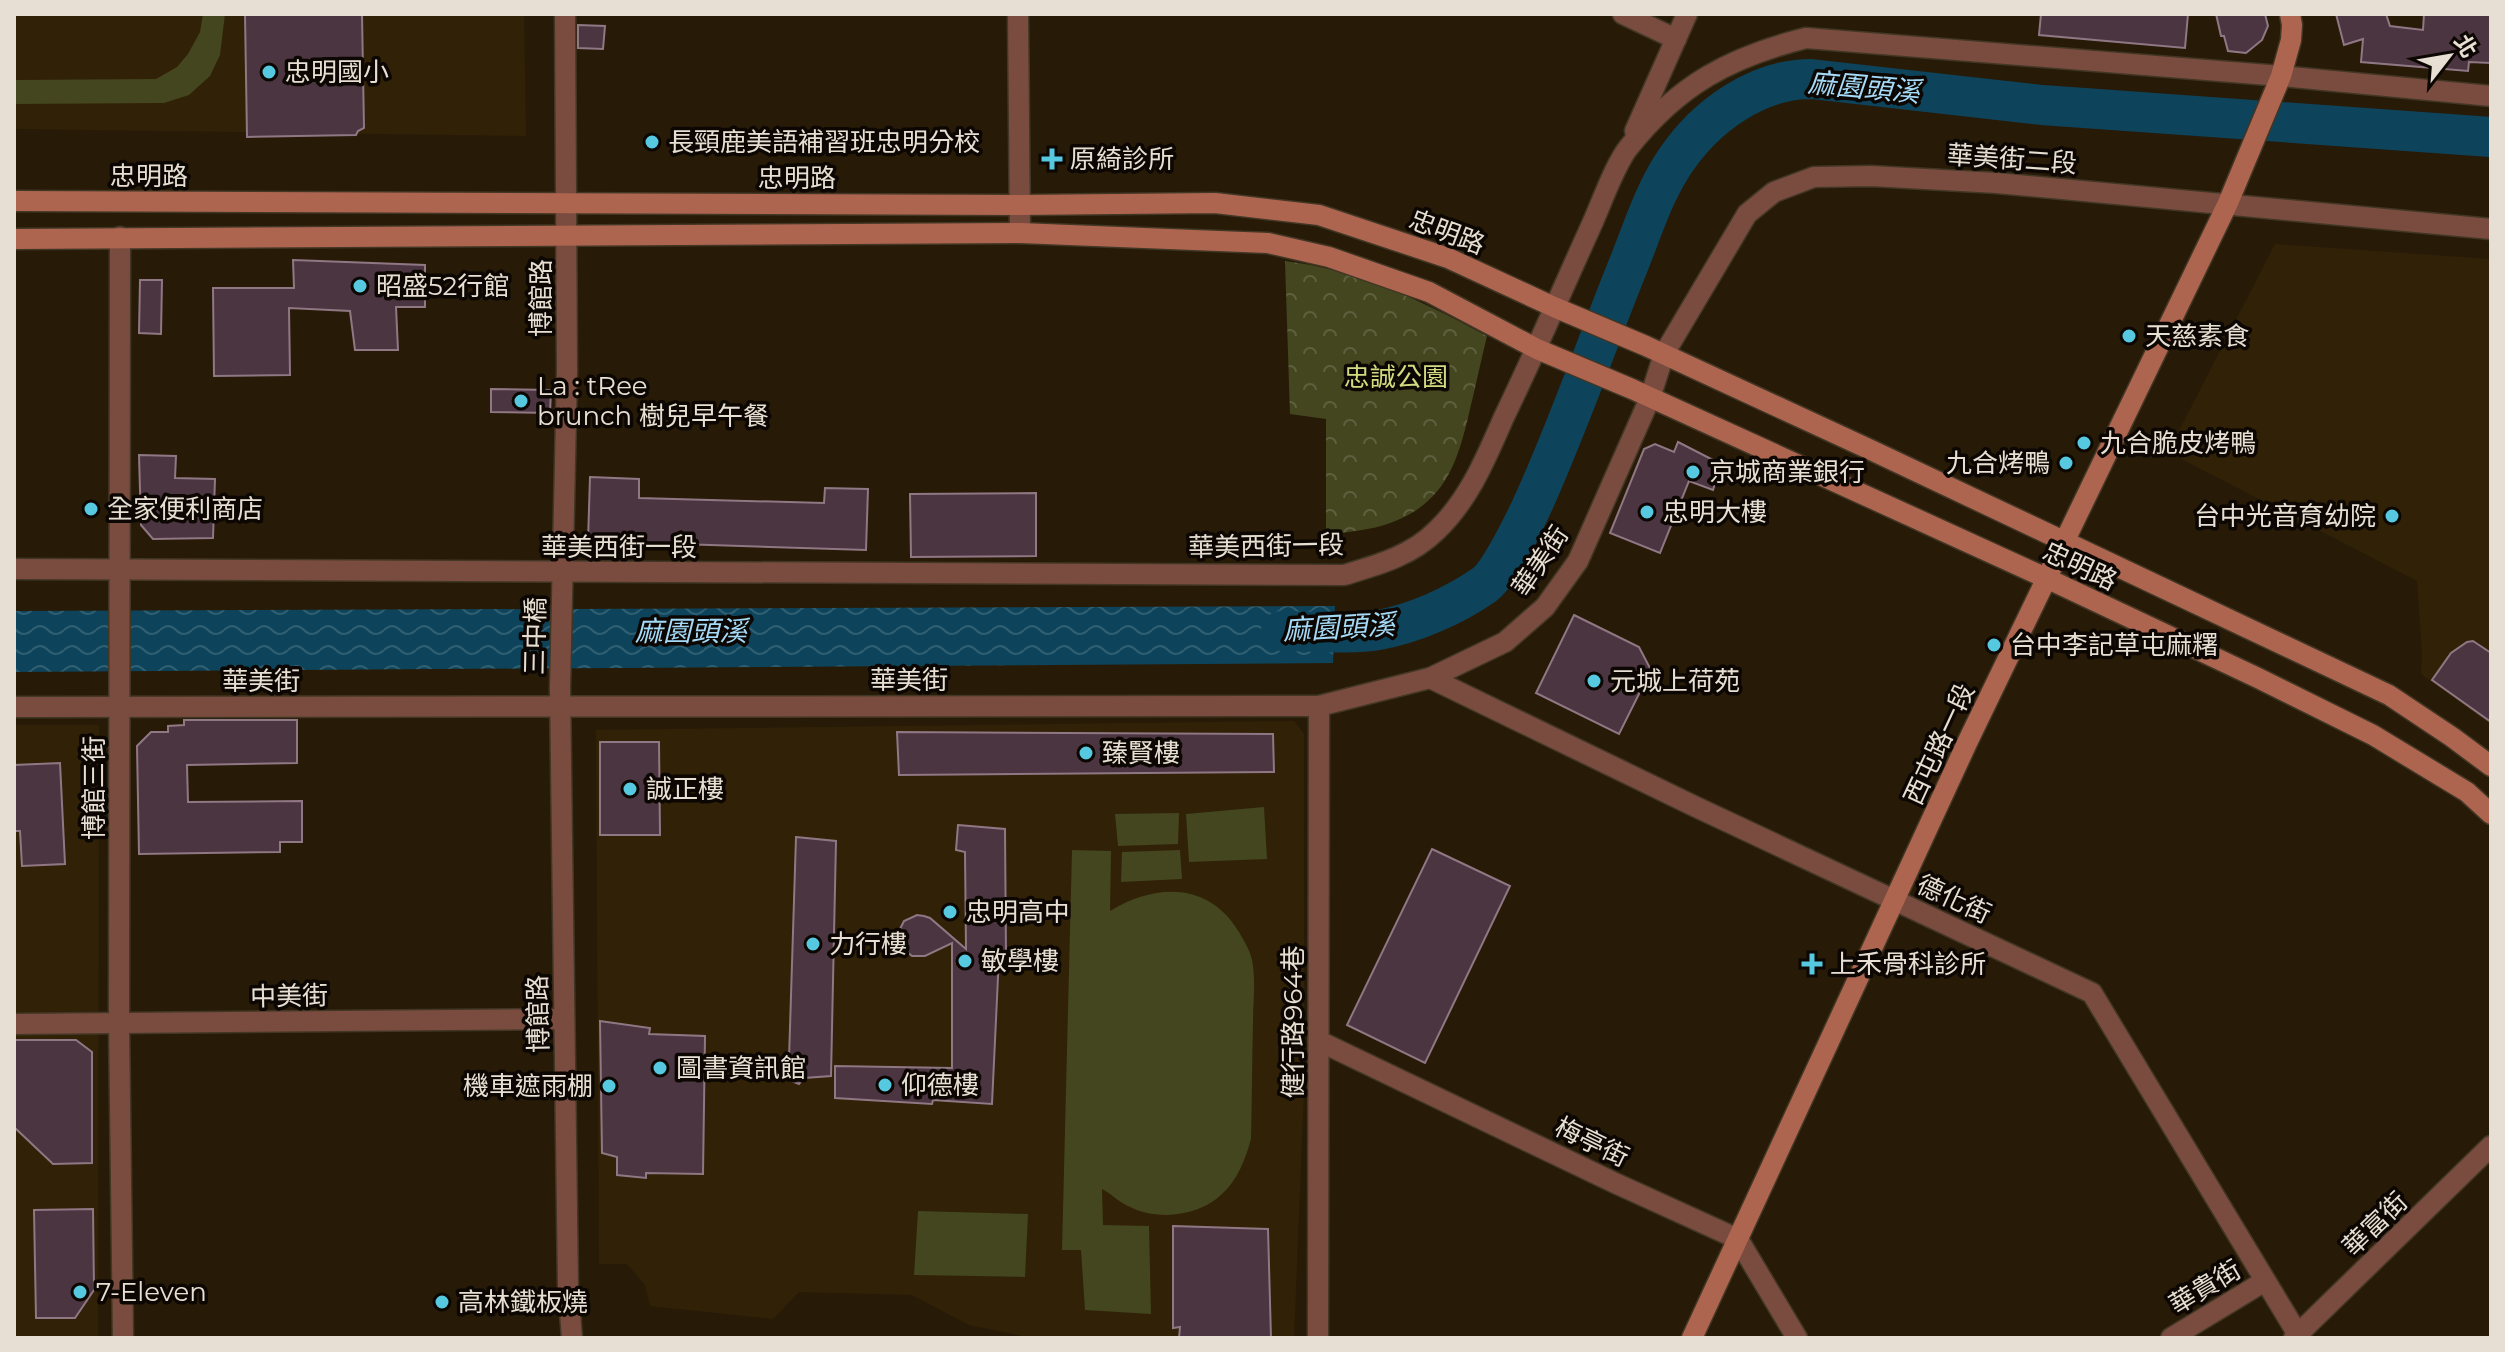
<svg xmlns="http://www.w3.org/2000/svg" width="2505" height="1352" viewBox="0 0 2505 1352" font-family="Montserrat,'Noto Sans TC',sans-serif">
<style>
.built{fill:#312107}
.grass{fill:#43461f}
.park{fill:url(#park-crowns)}
.water{fill:url(#water-waves)}
.lines{fill:none;stroke-linecap:round;stroke-linejoin:round}
.river{stroke:#0d445c;stroke-width:40}
.building{fill:#4b3541;stroke:#907784;stroke-width:2}
.street-casing{stroke:#423624;stroke-width:23}
.secondary-casing{stroke:#423624;stroke-width:23}
.street{stroke:#794c3f;stroke-width:20}
.secondary{stroke:#ad6550;stroke-width:20}
.poi-dot{fill:#56c9e1;stroke:#0c0702;stroke-width:3}
.labels{text-anchor:middle;stroke-width:7;stroke-linejoin:round;paint-order:stroke}
.poi-label{font-size:26px;fill:#e7dfd3;stroke:#0c0702;text-anchor:start}
.street-label{font-size:26px;fill:#e7dfd3;stroke:#0c0702}
.park-label{font-size:26px;fill:#d2db7f;stroke:#0c0702}
.water-label{font-size:28px;font-style:italic;fill:#a5dbf9;stroke:#0c0702}
</style>
<defs>
<pattern id="park-crowns" width="20" height="18" patternUnits="userSpaceOnUse" patternTransform="scale(2)"><rect width="20" height="18" fill="#43461f"/><path d="M2 6a3 3 0 1 1 6 0M12 15a3 3 0 1 1 6 0" fill="none" stroke="#5e603f"/></pattern>
<pattern id="water-waves" width="16" height="10" patternUnits="userSpaceOnUse" patternTransform="scale(2)"><rect width="16" height="10" fill="#0d445c"/><path d="M0 5q4-4 8 0t8 0" fill="none" stroke="#305f72"/></pattern>
</defs>
<rect width="100%" height="100%" fill="#271b08"/>
<g class="built">
<polygon points="14,14 524,14 526,136 14,129"/>
<polygon points="2275,244 2490,259 2491,725 2421,674 2422,653 2417,581 2168,452"/>
<polygon points="1294,721 1304,734 1304,1090 1294,1338 1032,1338 969,1325 912,1295 799,1292 773,1319 650,1306 645,1285 627,1264 599,1264 596,730"/>
<polygon points="14,725 99,725 98,1338 14,1338"/>
</g>
<g class="grass">
<polygon points="203,14 225,14 220,55 210,76 189,95 164,103 14,104 14,80 156,79 177,67 188,54 200,32"/>
<polygon points="1264,807 1267,859 1189,862 1186,814"/>
<polygon points="1179,813 1178,844 1118,846 1115,814"/>
<path d="M1072 850 1111 851 1110 911C1156 883 1209 882 1239 932 1244 941 1250 950 1252 960 1256 980 1253 1002 1253 1022 1252 1061 1252 1100 1251 1139 1246 1158 1237 1181 1222 1194 1198 1217 1156 1221 1128 1206 1119 1202 1110 1193 1102 1189L1103 1225 1149 1226 1151 1314 1085 1310 1081 1250H1062Z"/>
<polygon points="1180,850 1182,879 1121,882 1122,852"/>
<polygon points="918,1211 1028,1214 1025,1277 914,1275"/>
</g>
<path class="park" d="M1285 261C1359 270 1422 301 1487 336 1481 360 1476 385 1470 409 1457 466 1444 507 1381 526 1363 531 1344 532 1326 535V419L1290 414Z"/>
<polygon class="water" points="1335,606 1333,663 14,672 14,611"/>
<g class="lines">
<path class="river" d="M1281 631C1310 631 1350 635 1378 630 1413 624 1454 606 1484 585 1500 574 1527 517 1536 497 1569 423 1596 346 1626 271 1641 235 1653 193 1676 160 1706 116 1757 79 1811 79L2042 105 2491 137"/>
</g>
<g class="building">
<polygon points="245,14 362,14 364,128 358,131 356,135 247,137"/>
<polygon points="2041,14 2188,14 2185,48 2039,35"/>
<polygon points="2216,14 2265,14 2268,26 2262,40 2246,53 2228,51 2224,36 2221,36"/>
<polygon points="2336,14 2386,14 2390,26 2423,30 2424,14 2491,14 2491,63 2469,62 2468,71 2361,62 2363,39 2344,45"/>
<polygon points="578,25 605,26 603,49 578,48"/>
<polygon points="293,260 425,265 425,307 396,307 398,350 355,350 350,311 289,308 290,375 214,376 213,288 294,288"/>
<polygon points="140,280 162,280 161,334 139,333"/>
<polygon points="491,389 551,390 550,413 491,412"/>
<polygon points="1678,442 1721,464 1713,490 1689,481 1660,553 1610,533 1644,449 1655,444 1674,452"/>
<polygon points="139,455 176,456 175,478 215,479 213,538 153,539 141,525"/>
<polygon points="590,477 639,479 639,498 824,503 825,488 868,489 866,550 588,541"/>
<polygon points="1036,493 1036,556 911,557 910,494"/>
<polygon points="1574,615 1639,647 1651,670 1619,734 1536,693"/>
<polygon points="2473,641 2491,653 2491,722 2432,680 2451,653 2467,642"/>
<polygon points="184,720 297,720 297,763 187,765 188,802 302,801 302,842 280,842 280,852 139,854 137,746 151,732 168,732 168,726 184,725"/>
<polygon points="897,732 1273,734 1274,772 899,775"/>
<polygon points="600,742 659,742 660,835 600,835"/>
<polygon points="60,763 65,864 22,866 20,831 14,831 14,765"/>
<polygon points="958,825 1005,829 1006,956 999,956 992,1104 933,1100 932,1104 835,1098 835,1066 952,1068 952,943 925,956 912,956 901,947 898,933 904,921 917,915 924,916 930,918 966,949 965,852 956,850"/>
<polygon points="796,837 836,841 831,1076 804,1078 799,1084 784,1078 782,1072 783,1065 789,1059"/>
<polygon points="1432,849 1510,886 1425,1063 1347,1025"/>
<polygon points="600,1021 650,1028 649,1034 705,1036 703,1174 646,1173 646,1178 617,1175 617,1157 602,1153"/>
<polygon points="14,1040 76,1040 92,1052 92,1163 53,1164 14,1127"/>
<polygon points="93,1209 94,1290 75,1318 36,1318 34,1210"/>
<polygon points="1173,1226 1268,1229 1271,1338 1179,1338 1180,1327 1173,1328"/>
</g>
<g class="lines">
<defs>
<g id="street">
<polyline points="565,14 567,371 560,689 568,1287 572,1338"/>
<polyline points="1018,14 1020,233"/>
<polyline points="1623,14 1676,39"/>
<polyline points="1635,131 1687,14"/>
<polyline points="120,237 119,1023 123,1338"/>
<path d="M14 569 1344 575C1377 565 1411 556 1436 531 1469 500 1486 458 1504 417 1535 353 1563 288 1592 224 1602 202 1615 164 1629 147 1678 85 1730 57 1806 38L2281 76 2491 96"/>
<polyline points="1430,678 1694,806 2092,993 2300,1338"/>
<polyline points="14,707 1319,706 1430,678 1505,642 1545,607 1578,561 1650,398 1664,354 1747,214 1774,192 1814,177 1871,176 1997,183 2491,229"/>
<polyline points="14,1024 564,1019"/>
<polyline points="1319,1041 1615,1183 1738,1239 1797,1338"/>
<polyline points="1318,1338 1319,706"/>
<polyline points="2171,1338 2265,1281"/>
<polyline points="2294,1338 2491,1146"/>
</g>
<g id="secondary">
<polyline points="14,201 1019,205 1215,203 1319,215 1448,258 1554,307 1646,346 1871,450 2389,695 2452,737 2491,766"/>
<polyline points="14,239 1020,233 1268,243 1329,257 1429,292 1537,349 1632,389 2046,578 2258,678 2373,735 2467,792 2491,814"/>
<polyline points="1692,1338 1967,743 2228,203 2281,76 2291,40 2292,25 2290,14"/>
</g>
</defs>
<use href="#street" class="street-casing"/>
<use href="#secondary" class="secondary-casing"/>
<use href="#street" class="street"/>
<use href="#secondary" class="secondary"/>
</g>
<g class="poi-dot">
<circle cx="269" cy="72" r="8"/>
<circle cx="652" cy="142" r="8"/>
<path d="M1048 147h8v8h8v8h-8v8h-8v-8h-8v-8h8z"/>
<circle cx="360" cy="286" r="8"/>
<circle cx="2129" cy="336" r="8"/>
<circle cx="521" cy="401" r="8"/>
<circle cx="2084" cy="443" r="8"/>
<circle cx="2066" cy="463" r="8"/>
<circle cx="1693" cy="472" r="8"/>
<circle cx="91" cy="509" r="8"/>
<circle cx="1647" cy="512" r="8"/>
<circle cx="2392" cy="516" r="8"/>
<circle cx="1994" cy="645" r="8"/>
<circle cx="1594" cy="681" r="8"/>
<circle cx="1086" cy="753" r="8"/>
<circle cx="630" cy="789" r="8"/>
<circle cx="950" cy="912" r="8"/>
<circle cx="813" cy="944" r="8"/>
<circle cx="965" cy="961" r="8"/>
<path d="M1808 952h8v8h8v8h-8v8h-8v-8h-8v-8h8z"/>
<circle cx="660" cy="1068" r="8"/>
<circle cx="885" cy="1085" r="8"/>
<circle cx="609" cy="1086" r="8"/>
<circle cx="80" cy="1292" r="8"/>
<circle cx="442" cy="1302" r="8"/>
</g>
<g class="labels">
<g class="poi-label">
<text x="285" y="81">忠明國小</text>
<text x="668" y="151">長頸鹿美語補習班忠明分校</text>
<text x="1070" y="168">原綺診所</text>
<text x="376" y="295">昭盛52行館</text>
<text x="2145" y="345">天慈素食</text>
<text x="537" y="395">La : tRee<tspan x="537" dy="30">brunch 樹兒早午餐</tspan></text>
<text x="2100" y="452">九合脆皮烤鴨</text>
<text x="2050" y="472" text-anchor="end">九合烤鴨</text>
<text x="1709" y="481">京城商業銀行</text>
<text x="107" y="518">全家便利商店</text>
<text x="1663" y="521">忠明大樓</text>
<text x="2376" y="525" text-anchor="end">台中光音育幼院</text>
<text x="2010" y="654">台中李記草屯麻糬</text>
<text x="1610" y="690">元城上荷苑</text>
<text x="1102" y="762">臻賢樓</text>
<text x="646" y="798">誠正樓</text>
<text x="966" y="921">忠明高中</text>
<text x="829" y="953">力行樓</text>
<text x="981" y="970">敏學樓</text>
<text x="1830" y="973">上禾骨科診所</text>
<text x="676" y="1077">圖書資訊館</text>
<text x="901" y="1094">仰德樓</text>
<text x="593" y="1095" text-anchor="end">機車遮雨棚</text>
<text x="96" y="1301">7-Eleven</text>
<text x="458" y="1311">高林鐵板燒</text>
</g>
<g class="street-label">
<text transform="translate(2012 159) rotate(4)" y="9">華美街二段</text>
<text x="149" y="185">忠明路</text>
<text x="797" y="187">忠明路</text>
<text transform="translate(1447 232) rotate(21)" y="9">忠明路</text>
<text transform="translate(541 298) rotate(-90)" y="9">博館路</text>
<text transform="translate(1266 546) rotate(-1)" y="9">華美西街一段</text>
<text x="619" y="556">華美西街一段</text>
<text transform="translate(1540 561) rotate(-56)" y="9">華美街</text>
<text transform="translate(2080 566) rotate(25)" y="9">忠明路</text>
<text transform="translate(535 636) rotate(-89)" y="9">三中橋</text>
<text x="909" y="689">華美街</text>
<text x="261" y="690">華美街</text>
<text transform="translate(1939 744) rotate(-65)" y="9">西屯路一段</text>
<text transform="translate(94 788) rotate(-90)" y="9">博館三街</text>
<text transform="translate(1954 899) rotate(25)" y="9">德化街</text>
<text transform="translate(289 996) rotate(-1)" y="9">中美街</text>
<text transform="translate(538 1014) rotate(-91)" y="9">博館路</text>
<text transform="translate(1293 1022) rotate(-90)" y="9">健行路964巷</text>
<text transform="translate(1592 1142) rotate(26)" y="9">梅亭街</text>
<text transform="translate(2375 1224) rotate(-44)" y="9">華富街</text>
<text transform="translate(2205 1287) rotate(-31)" y="9">華貴街</text>
</g>
<g class="park-label">
<text x="1396" y="386">忠誠公園</text>
</g>
<g class="water-label">
<text transform="translate(1864 87) rotate(5)" y="10">麻園頭溪</text>
<text transform="translate(1339 627) rotate(-3)" y="10">麻園頭溪</text>
<text x="691" y="641">麻園頭溪</text>
</g>
</g>
<rect width="2505" height="1352" fill="none" stroke="#e7dfd3" stroke-width="32"/>
<g transform="translate(2449 56) rotate(59)" stroke="#0c0702" stroke-width="6" paint-order="stroke">
<path d="M0-6L14 30L0 20L-14 30Z" fill="#e7dfd3"/>
<text y="-12" font-size="22" font-weight="bold" text-anchor="middle" fill="#e7dfd3">北</text>
</g>
</svg>
